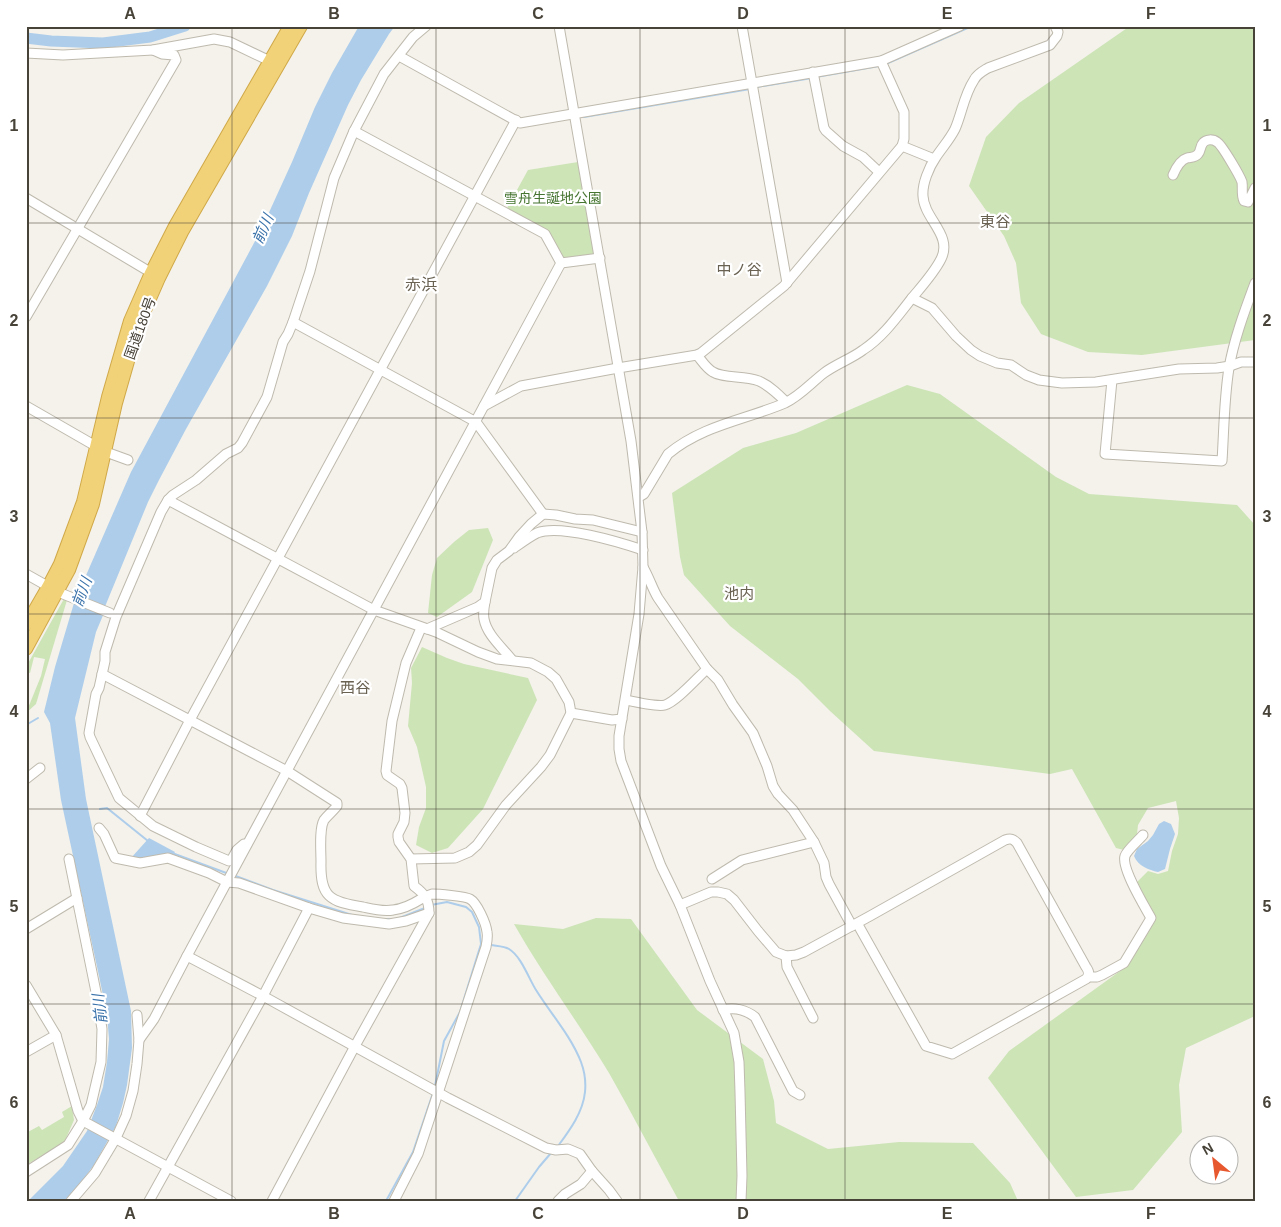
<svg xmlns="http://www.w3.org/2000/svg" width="1281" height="1227" viewBox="0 0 1281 1227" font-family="Helvetica,'Noto Sans JP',sans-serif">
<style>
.green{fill:#cde4b7}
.water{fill:#adcdeb}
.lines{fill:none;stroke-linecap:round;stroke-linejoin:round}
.stream{stroke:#adcdeb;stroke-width:2}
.river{stroke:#adcdeb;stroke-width:11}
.minor-casing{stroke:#bfbaae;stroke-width:11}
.highway-casing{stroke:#d0a848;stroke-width:14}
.minor{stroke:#fff;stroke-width:9}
.highway{stroke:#f1d278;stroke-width:12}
.grid{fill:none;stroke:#484339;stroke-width:1;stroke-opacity:0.55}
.labels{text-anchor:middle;stroke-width:4.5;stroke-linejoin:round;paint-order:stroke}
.park-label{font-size:14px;fill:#467531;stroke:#fff}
.street-label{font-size:14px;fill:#484339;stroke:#fff}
.neighbourhood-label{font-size:15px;fill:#696151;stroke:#fff}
.water-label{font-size:15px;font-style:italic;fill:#3b73ab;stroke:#fff}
.quarter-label{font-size:16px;fill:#696151;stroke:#fff}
.neatline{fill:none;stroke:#484339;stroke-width:2}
.grid-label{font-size:16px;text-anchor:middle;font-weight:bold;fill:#484339}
</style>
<rect width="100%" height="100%" fill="#f4f2eb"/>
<g class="green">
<polygon points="1130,26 1255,26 1255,340 1142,355 1088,352 1041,334 1021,303 1016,263 1004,236 969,186 986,137 1019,103"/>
<polygon points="578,162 594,256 563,260 547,231 506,210 528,170"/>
<polygon points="907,385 940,394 1056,477 1089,494 1237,505 1255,525 1255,1016 1186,1048 1179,1085 1182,1132 1133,1190 1076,1197 988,1078 1009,1051 1127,966 1154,918 1137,882 1148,871 1158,874 1168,871 1172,851 1178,834 1179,818 1176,801 1148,808 1138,825 1137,834 1124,850 1116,848 1072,769 1050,774 874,751 830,711 798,679 730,626 684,575 680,557 672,493 743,448 796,433"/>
<polygon points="488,528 493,540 472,592 437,617 428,613 432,575 437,558 454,542 469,530"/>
<polygon points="65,597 67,600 36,704 26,713 41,676 45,659 34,657 30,673 26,672 26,667"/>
<polygon points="422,647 447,658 464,664 528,678 537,700 483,809 448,848 432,853 416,845 419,827 426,808 426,787 417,747 408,726 412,683 411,668"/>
<path d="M596 918 631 919 697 1010 763 1059 774 1101 776 1123 828 1149 899 1142 973 1143 1010 1183 1018 1201H679C655 1158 633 1115 609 1073 578 1022 543 975 514 924L563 929Z"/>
<polygon points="72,1106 74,1120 64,1143 26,1165 26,1133 39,1126 42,1130 64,1117 62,1112"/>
</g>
<g class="water">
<polygon points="359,26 395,26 389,34 361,80 348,105 309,193 292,236 267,286 186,429 159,480 148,502 104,609 104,613 96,632 75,718 86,799 131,1011 132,1048 127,1085 123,1103 116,1126 94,1165 79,1185 64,1201 28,1201 63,1166 87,1131 97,1105 103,1087 107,1062 109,1039 107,1015 99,976 61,800 50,723 44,712 55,667 74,603 131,472 261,230 292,162 315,107 332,73"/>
<path d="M1164 821 1171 824 1175 834 1170 849 1165 869 1158 872C1149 870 1138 866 1134 856L1137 849 1148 841 1153 835 1159 824Z"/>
<polygon points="149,838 175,852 172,856 143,859 131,858"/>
</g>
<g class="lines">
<g class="stream">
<polyline points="888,63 972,26"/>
<polyline points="816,77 879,66"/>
<polyline points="757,87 812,78"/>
<polyline points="584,117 750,89"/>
<polyline points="26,725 38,718"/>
<polyline points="100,809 107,808 148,841"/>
<polyline points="172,853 229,874"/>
<polyline points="233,875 273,890 352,915"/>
<polyline points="431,905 447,902 466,907 472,912 479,927 481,944 460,1012 444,1041 435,1086"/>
<polyline points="379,919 397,919 425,908"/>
<path d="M491 945C496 946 504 946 509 949 521 956 529 979 536 990 551 1014 571 1036 581 1062 584 1070 586 1082 585 1092 583 1112 570 1130 558 1146"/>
<polyline points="386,1201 413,1152 433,1093"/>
<polyline points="515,1201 539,1167 551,1153"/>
</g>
<polyline class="river" points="26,38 51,41 103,43 150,37 185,26"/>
<defs>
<g id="minor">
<polyline points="559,26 631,441 642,532 643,567 639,614 619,736 619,749 621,761 661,866 680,905 710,981 734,1033 739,1062 740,1092 742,1176 741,1201"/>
<polyline points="742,26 787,283"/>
<polyline points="26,53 63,55 153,50 214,39 230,42 274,63"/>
<polyline points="399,56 520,123 881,61 960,26"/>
<polyline points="813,72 824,128 826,131 843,146 863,157 879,172"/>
<polyline points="354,131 545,234 561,263"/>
<polyline points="902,146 934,159"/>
<path d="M1173 175C1176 168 1180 160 1187 158 1191 157 1195 158 1198 154 1201 151 1200 146 1203 143 1206 139 1213 139 1217 142 1222 145 1240 176 1242 182 1243 188 1241 195 1244 201L1248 202 1255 188"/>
<polyline points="26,198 155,275"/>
<polyline points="561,263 600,258"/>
<polyline points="912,298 932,308 956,336 971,350 980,356 997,363 1011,365 1026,375 1039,380 1062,383 1096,382 1179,369 1217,368 1230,366 1241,362 1255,362"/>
<polyline points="26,317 176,60 174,55 162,54 153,50"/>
<polyline points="293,322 476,422 543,514"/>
<path d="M697 355C702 361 706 368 713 372 724 379 744 375 759 381 770 386 778 394 786 402"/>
<path d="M1112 380 1105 454 1222 461C1224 430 1224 399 1229 368 1234 339 1245 310 1255 283"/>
<polyline points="26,406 106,452 128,460"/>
<polyline points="484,406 521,386 618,368 697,355 701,353 784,286 902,146 904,139 904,112 881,61"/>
<path d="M639 497 644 494 668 454C703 425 745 420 785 403 800 396 811 383 824 373 836 364 851 359 863 350 883 337 897 317 912 298 922 286 934 273 941 259 953 235 924 219 923 196 922 184 929 167 936 157 942 148 950 139 955 129 962 113 964 95 974 80 977 74 983 71 988 68L1050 45 1057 36 1058 32 1055 26"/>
<polyline points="168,500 374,610 436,632 478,652 497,659 531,663 548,672 556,679 569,702 571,713 550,755 541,767 506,805 477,845 469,852 455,858 411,859"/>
<path d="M514 548C521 543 529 537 537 533 560 524 619 542 643 550"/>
<path d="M643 567C649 577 652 588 658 598L707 669 718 680 733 705 753 733 767 766 773 786 778 794 793 810 814 842 824 863 826 877 829 884 852 926"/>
<polyline points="26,574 58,592 110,613"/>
<path d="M485 602C484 607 483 613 484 619 487 635 502 647 512 660"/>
<polyline points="427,629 478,607 485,602 492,568 497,560 509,551 519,537 531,524 543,514 556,515 575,519 593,520 642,532"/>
<path d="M102 674 287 771 337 803V806C333 811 328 815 324 820 319 829 321 851 321 862 320 897 330 902 363 907 372 909 383 912 393 910 403 909 413 904 421 899 425 897 428 895 432 894 437 894 465 896 470 899 477 903 486 923 487 932 488 937 487 942 486 947L418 1154 394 1201"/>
<path d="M626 700C635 702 657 707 665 705 676 702 698 677 707 669"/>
<polyline points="571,713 612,720 622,719"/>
<polyline points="26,779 40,768"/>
<polyline points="140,816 190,720 516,120"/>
<polyline points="99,828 104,834 115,858 140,863 168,858 209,873 227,882 239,883 309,908 343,918 389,924 406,921 429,913"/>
<polyline points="247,844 244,844 237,850 232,859 229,861 196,847 153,826 119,798 90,737 89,733 96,694 99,688 105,661 105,652 116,617 161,512 168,500 173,495 196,480 226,454 238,448 242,443 267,397 283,342 288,334 293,322 310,271 334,178 354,131 384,74 413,37 426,26"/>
<polyline points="712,879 742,860 814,842"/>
<path d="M680 905 711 892H718L727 894 734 900 758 931 776 952 786 956 796 955 804 952 870 916 1005 840C1011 838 1013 839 1017 843L1086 967C1089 971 1090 975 1086 979L952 1054 926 1046 857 923"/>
<polyline points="26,929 77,898"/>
<polyline points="187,956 263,996 448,1098 546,1148 556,1150 568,1149 580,1154 592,1171 609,1190 617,1201"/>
<polyline points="786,956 787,967 813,1018"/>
<path d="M1088 977H1097L1102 975 1124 963 1151 918C1145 907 1121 868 1125 856 1127 850 1138 841 1143 835"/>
<polyline points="26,985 56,1035 78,1111 83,1121 231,1201"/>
<path d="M723 1010C734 1007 746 1010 755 1017L793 1091 800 1095"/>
<polyline points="139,1040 154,1019 187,956 561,263"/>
<polyline points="26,1052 56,1035"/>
<polyline points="26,1172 68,1145 83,1121 91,1105 101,1062 102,1029 96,992 69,859"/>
<polyline points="71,1201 95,1173 116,1138 126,1116 133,1091 137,1064 139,1040 137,1015"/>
<polyline points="149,1201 263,996 309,908"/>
<path d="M272 1201 355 1046 429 913C429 900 425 894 414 886L411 859 399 842 398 837V834L404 822 405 813 402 788 400 784 387 775 386 771 392 721 406 663 421 628"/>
<polyline points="558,1201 565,1194 581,1184 592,1171"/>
</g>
<g id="highway">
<polyline points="26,625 48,587 60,564 83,502 108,397 130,321 151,273 175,226 290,26"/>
<polyline points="26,649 69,570 93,504 116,403 138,326 159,278 182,232 301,26"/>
</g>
</defs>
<use href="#minor" class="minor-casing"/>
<use href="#highway" class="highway-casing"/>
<use href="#minor" class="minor"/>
<use href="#highway" class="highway"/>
</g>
<path class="grid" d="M232 26V1201M436 26V1201M640 26V1201M845 26V1201M1049 26V1201M26 223H1255M26 418H1255M26 614H1255M26 809H1255M26 1004H1255"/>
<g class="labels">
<g class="park-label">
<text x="553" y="203">雪舟生誕地公園</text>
</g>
<g class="street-label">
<text transform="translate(140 328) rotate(-70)" y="5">国道180号</text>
</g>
<g class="neighbourhood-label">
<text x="995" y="227">東谷</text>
<text x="739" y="275">中ノ谷</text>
<text x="739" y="599">池内</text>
<text x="355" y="693">西谷</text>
</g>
<g class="water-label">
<text transform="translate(263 229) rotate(-66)" y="5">前川</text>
<text transform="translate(82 592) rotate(-70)" y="5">前川</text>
<text transform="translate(100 1009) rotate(-97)" y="5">前川</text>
</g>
<g class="quarter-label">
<text x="421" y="290">赤浜</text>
</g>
</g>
<rect width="1281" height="1227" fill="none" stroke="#ffffff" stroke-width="55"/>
<g transform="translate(1214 1160) rotate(331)"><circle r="24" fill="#ffffff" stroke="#b6b4b0"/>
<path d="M0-4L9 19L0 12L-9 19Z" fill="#e7582f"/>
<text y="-8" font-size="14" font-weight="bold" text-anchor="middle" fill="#484339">N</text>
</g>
<rect x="28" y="28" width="1226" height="1172" class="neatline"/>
<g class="grid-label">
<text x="130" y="19">A</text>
<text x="334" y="19">B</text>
<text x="538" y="19">C</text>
<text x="743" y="19">D</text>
<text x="947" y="19">E</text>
<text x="1151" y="19">F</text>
<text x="14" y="131">1</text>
<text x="1267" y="131">1</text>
<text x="14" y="326">2</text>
<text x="1267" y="326">2</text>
<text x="14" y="522">3</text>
<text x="1267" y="522">3</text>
<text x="14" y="717">4</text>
<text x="1267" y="717">4</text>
<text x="14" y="912">5</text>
<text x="1267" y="912">5</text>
<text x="14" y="1108">6</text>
<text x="1267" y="1108">6</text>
<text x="130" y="1219">A</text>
<text x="334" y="1219">B</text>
<text x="538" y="1219">C</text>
<text x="743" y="1219">D</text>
<text x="947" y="1219">E</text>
<text x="1151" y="1219">F</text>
</g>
</svg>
